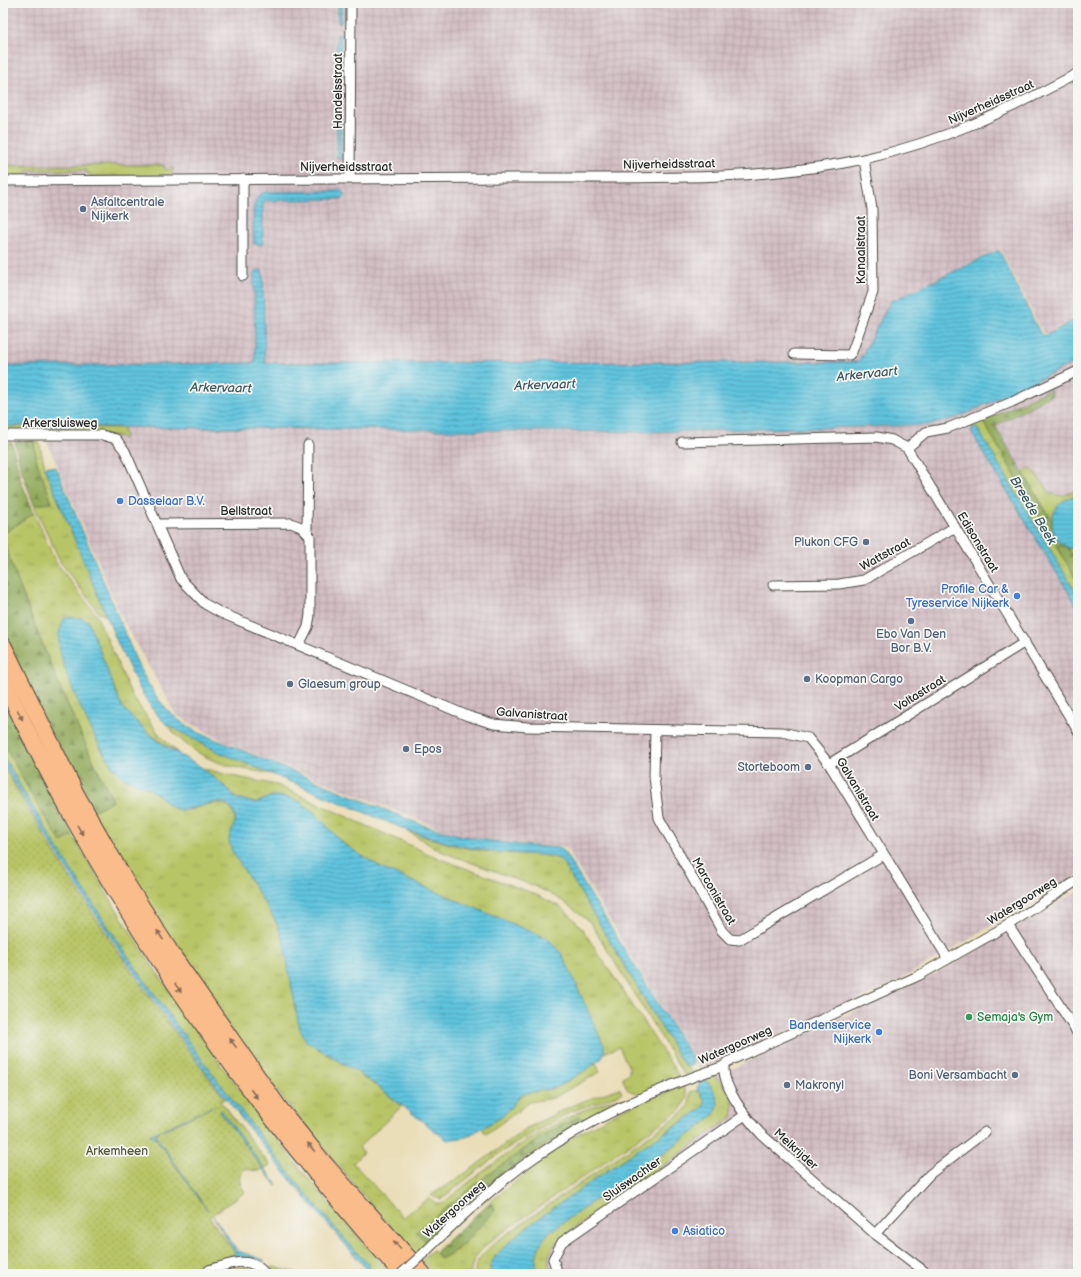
<svg xmlns="http://www.w3.org/2000/svg" width="1081" height="1277" viewBox="0 0 1081 1277" font-family="'Balsamiq Sans',sans-serif">
<style>
.industrial{fill:url(#industrial-grid)}
.grass{fill:url(#grass-tufts);stroke:#727848;fill-rule:evenodd}
.forest{fill:url(#forest-firs);stroke:#5e6a43}
.park{fill:url(#park-dots);stroke:#727848}
.water{fill:url(#water-rules);stroke:#467884}
.lines{fill:none;stroke-linecap:round;stroke-linejoin:round}
.minor-casing{stroke:#484640;stroke-width:11}
.motorway-casing{stroke:#484640;stroke-width:18}
.minor{stroke:#fff;stroke-width:9}
.motorway{stroke:#f9bc8a;stroke-width:16}
.minor-bridge-casing{stroke:#484640;stroke-width:11;stroke-linecap:butt}
.minor-bridge{stroke:#fff;stroke-width:9}
.oneway{fill:#886c56}
.service-dot{fill:#5c6f8a;stroke:#f6f6f2;stroke-width:1.5}
.shop-dot{fill:#3f7fe0;stroke:#f6f6f2;stroke-width:1.5}
.leisure-dot{fill:#2e9e5b;stroke:#f6f6f2;stroke-width:1.5}
.labels{text-anchor:middle;stroke-width:3.5;stroke-linejoin:round;paint-order:stroke}
.street-label{font-size:12px;fill:#2b2b2b;stroke:#f6f6f2}
.service-label{font-size:12px;fill:#4e5e75;stroke:#f6f6f2;text-anchor:start}
.shop-label{font-size:12px;fill:#366cbe;stroke:#f6f6f2;text-anchor:start}
.leisure-label{font-size:12px;fill:#27864d;stroke:#f6f6f2;text-anchor:start}
.park-label{font-size:12px;fill:#55593d;stroke:#f6f6f2}
.water-label{font-size:13px;font-style:italic;fill:#3b5961;stroke:#f6f6f2}
</style>
<defs>
<pattern id="industrial-grid" width="8" height="8" patternUnits="userSpaceOnUse"><rect width="8" height="8" fill="#d2bec3"/><path d="M0 4h8M4 0v8" fill="none" stroke="#b4a3a8"/></pattern>
<pattern id="grass-tufts" width="24" height="20" patternUnits="userSpaceOnUse"><rect width="24" height="20" fill="#b8c566"/><path d="M3 7l-1-3M5 7V3M7 7l1-3M15 17l-1-3M17 17v-4M19 17l1-3" fill="none" stroke="#9ea959"/></pattern>
<pattern id="forest-firs" width="22" height="20" patternUnits="userSpaceOnUse"><rect width="22" height="20" fill="#92aa5b"/><path d="M5 1l3.5 6h-7zM16 11l3.5 6h-7z" fill="#778b4b"/></pattern>
<pattern id="park-dots" width="8" height="8" patternUnits="userSpaceOnUse"><rect width="8" height="8" fill="#b8c566"/><path d="M2 2h.1M6 6h.1" fill="none" stroke="#9ea959" stroke-width="1.8" stroke-linecap="round"/></pattern>
<pattern id="water-rules" width="6" height="5" patternUnits="userSpaceOnUse"><rect width="6" height="5" fill="#60c4de"/><path d="M0 2.5h6" fill="none" stroke="#4f9fb4"/></pattern>
</defs>
<rect width="100%" height="100%" fill="#f6f6f2"/>
<filter id="ink" filterUnits="userSpaceOnUse"><feTurbulence type="fractalNoise" baseFrequency=".025" numOctaves="2"/><feDisplacementMap in="SourceGraphic" scale="8" xChannelSelector="R" yChannelSelector="G"/><feConvolveMatrix kernelMatrix="1 2 1 2 8 2 1 2 1" color-interpolation-filters="sRGB"/></filter>
<filter id="wash" filterUnits="userSpaceOnUse"><feTurbulence type="fractalNoise" baseFrequency=".012" numOctaves="4" result="noise"/><feDisplacementMap in="SourceGraphic" scale="16" xChannelSelector="R" yChannelSelector="G"/><feGaussianBlur stdDeviation="0.9" result="paint"/><feColorMatrix in="noise" values="0 0 0 0 0 0 0 0 0 0 0 0 0 0 0 0 0 1.4 0 .05"/><feComposite in="paint" operator="in"/></filter>
<g filter="url(#wash)">
<rect width="100%" height="100%" fill="#eadeb9"/>
<g class="industrial">
<polygon points="3,3 1078,3 1078,317 1046,334 1042,332 1000,248 891,302 859,361 852,362 259,363 3,369"/>
<polygon points="1078,349 1078,875 893,984 717,1063 701,1068 694,1060 566,848 489,840 451,833 227,743 176,715 122,619 40,425"/>
<polygon points="1078,891 1078,1274 544,1274 549,1240 707,1126 710,1079 942,970"/>
</g>
<g class="grass">
<polygon points="161,165 164,166 165,170 174,168 170,176 90,176 85,170 28,170 23,177 3,177 3,166"/>
<polygon points="983,421 1078,582 1078,596 977,428 973,428 973,425"/>
<polygon points="3,426 122,428 125,437 123,439 118,436 3,432"/>
<polygon points="32,441 39,442 46,471 107,616 99,613 61,563 34,505 52,502 37,463 34,443"/>
<polygon points="1031,468 1051,494 1063,496 1078,489 1078,496 1053,515 1052,521 1023,472"/>
<path d="M34 513 55 561 97 616 132 696 159 734 179 754 147 732 122 707 88 621 63 660C72 684 99 757 117 771 128 780 143 785 154 792 161 796 165 802 170 806 189 821 217 789 232 811 237 818 235 826 231 833L275 920 283 939 291 975 295 1010 318 1049 356 1071 363 1078 372 1082 402 1106 359 1147 363 1153 353 1163 403 1217 429 1198 436 1203H443C490 1165 538 1128 594 1106 603 1103 614 1098 624 1099L623 1102 577 1127 416 1256 363 1195 256 1066 177 953 92 811 113 801C70 716 35 630 3 541V534ZM579 1116 584 1120 524 1158 426 1241 417 1232 490 1173 543 1136Z"/>
<polygon points="1068,548 1078,550 1078,564"/>
<path d="M166 724 216 751 272 774C224 766 198 762 166 724Z"/>
<path d="M3 743 38 806 61 841 73 836C163 993 269 1140 391 1274H369L367 1271 370 1267 368 1264C324 1218 284 1167 245 1116 156 1002 74 882 3 756Z"/>
<polygon points="202,768 232,776 277,785 438,858 532,893 559,906 570,915 581,927 677,1073 679,1078 640,1094 628,1090 623,1080 623,1077 629,1073 629,1068 619,1047 604,1053 561,953 548,939 383,869 355,853 333,834 272,796 257,803 235,798 230,791"/>
<path d="M404 829C429 839 457 847 484 851 501 853 550 853 561 860L684 1065 692 1072 684 1075 590 922 561 900 537 887 440 851Z"/>
<polygon points="596,1063 600,1072 553,1098 530,1102 486,1134 482,1128 502,1117 520,1096 527,1093 556,1088"/>
<path d="M709 1075C725 1080 739 1101 731 1118L563 1236C552 1246 543 1260 553 1274H538C533 1259 538 1246 547 1233L696 1130C707 1121 724 1110 715 1094 713 1089 711 1084 706 1081L700 1083 697 1079Z"/>
<path d="M683 1085 687 1097 681 1109 496 1237C484 1247 471 1257 471 1274H434L421 1260 433 1250 441 1259 495 1209 490 1202 566 1141 621 1110Z"/>
<polygon points="619,1088 622,1092 620,1094 570,1112 533,1133 500,1153 441,1199 434,1197 431,1195 459,1178 527,1128 573,1105"/>
<path d="M698 1090 704 1099 705 1104 700 1111 667 1131 495 1258 490 1266 491 1274H475C474 1259 488 1249 498 1240L683 1112 689 1105 690 1092Z"/>
<polygon points="274,1267 301,1274 268,1274 268,1269"/>
</g>
<g class="forest">
<polygon points="1050,389 1052,395 995,426 1052,521 1052,525 1064,546 1068,548 1078,564 1078,582 983,421"/>
<polygon points="32,441 34,443 37,463 52,503 34,505 20,466 15,442"/>
<polygon points="3,442 12,443 20,478 34,513 3,534"/>
<path d="M3 541C35 630 70 716 113 801L92 811 45 722 3 631Z"/>
<polygon points="3,701 73,836 61,842 38,806 3,743"/>
<polygon points="579,1116 585,1120 524,1158 426,1242 416,1232 490,1173 543,1136"/>
<polygon points="490,1202 495,1209 495,1211 458,1249 441,1259 435,1252"/>
</g>
<path class="park" d="M3 765C68 882 143 993 225 1099L220 1101 270 1165 259 1171 245 1169C237 1176 239 1184 245 1192L209 1217 238 1257 230 1260 232 1269 246 1267 255 1274H3Z"/>
<g class="water">
<polygon points="338,3 342,3 341,23 338,23"/>
<polygon points="337,34 341,34 341,158 339,160 337,158"/>
<path d="M340 189 345 195 342 199 265 201 263 204V242L262 245 254 244C254 234 251 203 258 196 260 194 263 193 266 192L336 191Z"/>
<polygon points="999,250 1040,333 1045,336 1078,318 1078,361 959,417 930,425 650,432 3,426 3,366 255,363 254,274 256,271 262,270 263,274 265,363 852,362 859,361 890,302"/>
<polygon points="973,428 977,428 1078,596 1078,608 971,432"/>
<path d="M47 466 56 467 138 665C154 696 165 713 195 731L420 824C468 840 509 844 558 848L563 850 693 1060 692 1066 687 1067 684 1065 561 860 552 856 496 852 460 846 409 831 216 751 166 724 152 709 138 686 118 644 46 471 45 468Z"/>
<path d="M1078 496V550C1043 546 1044 499 1078 496Z"/>
<path d="M71 617 81 618 88 621 122 707 147 732 165 746 204 769 230 791 235 798 256 803 272 796 285 797 301 802 315 813 342 843 383 869 548 939 561 953 569 969 604 1046V1052L602 1058 583 1072 556 1088 527 1093 520 1096 502 1117 466 1137 447 1140C423 1122 400 1104 377 1086 370 1080 363 1078 356 1071L306 1041 299 1027 283 939 275 920 232 851C231 847 229 843 229 839 231 827 242 819 229 806 216 793 188 818 171 807 165 803 161 796 155 792 142 784 126 783 116 770 98 749 61 671 59 644 58 634 60 626 65 618Z"/>
<path d="M3 756C74 882 156 1002 245 1116 284 1167 324 1218 368 1264L369 1268 365 1274H361L365 1269 364 1266C227 1111 106 943 3 763Z"/>
<path d="M706 1081C710 1084 711 1087 714 1091 725 1111 710 1118 696 1130L548 1233C538 1246 533 1259 538 1274H491C489 1268 491 1262 495 1257 515 1233 544 1215 569 1197 596 1179 622 1159 650 1142 659 1136 702 1111 705 1104L704 1099 697 1088 700 1083Z"/>
<polygon points="216,1105 155,1134 208,1211 155,1137 150,1135"/>
<polygon points="221,1110 277,1185 276,1186 220,1112"/>
<polygon points="213,1216 238,1251 264,1260 264,1262 237,1256 211,1264 233,1256 235,1252"/>
</g>
</g>
<g filter="url(#ink)">
<g class="lines">
<defs>
<g id="minor">
<polyline points="350,179 351,3"/>
<path d="M3 181C175 180 347 179 520 178 634 177 752 183 864 159 943 141 1008 111 1078 73"/>
<polyline points="243,276 243,179"/>
<polyline points="794,354 849,355 852,352 873,292 872,209 864,159"/>
<polyline points="3,435 102,435 116,439 125,451 181,579 205,604 221,613 468,716 494,724 527,727 782,732 808,738 829,764 948,959"/>
<polyline points="682,442 877,437 892,440 907,448 1078,731"/>
<polyline points="907,448 926,432 948,428 1012,402 1078,371"/>
<polyline points="158,524 291,523 301,527 310,536 310,615 308,627 299,645"/>
<polyline points="307,533 308,445"/>
<polyline points="773,585 839,584 864,580 955,527"/>
<polyline points="655,731 654,777 659,818 722,931 730,939 739,940 883,855"/>
<polyline points="829,764 1025,642"/>
<polyline points="1008,925 1078,1034"/>
<path d="M724 1066C722 1087 747 1119 761 1134L875 1234 928 1274"/>
<polyline points="875,1234 930,1174 985,1132"/>
<path d="M425 1252C459 1218 496 1184 535 1157 593 1117 658 1088 724 1066L727 1062 918 976 1008 925 1078 880"/>
<path d="M209 1270C228 1264 251 1254 265 1274"/>
<polyline points="558,1274 553,1259 562,1242 745,1115"/>
</g>
<g id="motorway">
<polyline points="3,645 76,794 127,884 175,959 280,1109 323,1162 423,1274"/>
<path d="M3 680C103 897 243 1096 402 1274"/>
</g>
</defs>
<use href="#minor" class="minor-casing"/>
<use href="#motorway" class="motorway-casing"/>
<use href="#minor" class="minor"/>
<use href="#motorway" class="motorway"/>
<defs>
<polyline id="minor-bridge" points="401,1274 425,1252"/>
</defs>
<use href="#minor-bridge" class="minor-bridge-casing"/>
<use href="#minor-bridge" class="minor-bridge"/>
</g>
<defs><path id="oneway-solid" d="M-6-.8H1V-3.2L6.5 0L1 3.2V.8H-6Z"/></defs>
<g class="oneway">
<use href="#oneway-solid" transform="translate(20 715) rotate(63)"/>
<use href="#oneway-solid" transform="translate(80 830) rotate(60)"/>
<use href="#oneway-solid" transform="translate(160 935) rotate(-123)"/>
<use href="#oneway-solid" transform="translate(178 988) rotate(55)"/>
<use href="#oneway-solid" transform="translate(233 1043) rotate(-126)"/>
<use href="#oneway-solid" transform="translate(254 1094) rotate(53)"/>
<use href="#oneway-solid" transform="translate(311 1147) rotate(-129)"/>
<use href="#oneway-solid" transform="translate(397 1245) rotate(-131)"/>
</g>
</g>
<g class="service-dot">
<circle cx="83" cy="209" r="4"/>
<circle cx="866" cy="542" r="4"/>
<circle cx="911" cy="621" r="4"/>
<circle cx="807" cy="679" r="4"/>
<circle cx="290" cy="684" r="4"/>
<circle cx="406" cy="749" r="4"/>
<circle cx="808" cy="767" r="4"/>
<circle cx="1015" cy="1075" r="4"/>
<circle cx="787" cy="1085" r="4"/>
</g>
<g class="shop-dot">
<circle cx="120" cy="501" r="4"/>
<circle cx="1017" cy="596" r="4"/>
<circle cx="879" cy="1032" r="4"/>
<circle cx="675" cy="1231" r="4"/>
</g>
<circle class="leisure-dot" cx="969" cy="1017" r="4"/>
<g class="labels">
<g class="street-label">
<text transform="translate(338 91) rotate(-90)" y="4">Handelsstraat</text>
<text transform="translate(991 102) rotate(-24)" y="4">Nijverheidsstraat</text>
<text transform="translate(669 164) rotate(-1)" y="4">Nijverheidsstraat</text>
<text x="346" y="171">Nijverheidsstraat</text>
<text transform="translate(861 250) rotate(-90)" y="4">Kanaalstraat</text>
<text x="60" y="427">Arkersluisweg</text>
<text x="246" y="515">Bellstraat</text>
<text transform="translate(978 542) rotate(59)" y="4">Edisonstraat</text>
<text transform="translate(885 554) rotate(-29)" y="4">Wattstraat</text>
<text transform="translate(920 693) rotate(-32)" y="4">Voltastraat</text>
<text transform="translate(532 714) rotate(4)" y="4">Galvanistraat</text>
<text transform="translate(858 789) rotate(59)" y="4">Galvanistraat</text>
<text transform="translate(714 891) rotate(60)" y="4">Marconistraat</text>
<text transform="translate(1022 901) rotate(-32)" y="4">Watergoorweg</text>
<text transform="translate(735 1045) rotate(-24)" y="4">Watergoorweg</text>
<text transform="translate(796 1149) rotate(42)" y="4">Melkrijder</text>
<text transform="translate(632 1179) rotate(-35)" y="4">Sluiswachter</text>
<text transform="translate(454 1209) rotate(-42)" y="4">Watergoorweg</text>
</g>
<g class="service-label">
<text x="91" y="206">Asfaltcentrale<tspan x="91" dy="14">Nijkerk</tspan></text>
<text x="858" y="546" text-anchor="end">Plukon CFG</text>
<text x="911" y="638" text-anchor="middle">Ebo Van Den<tspan x="911" dy="14">Bor B.V.</tspan></text>
<text x="815" y="683">Koopman Cargo</text>
<text x="298" y="688">Glaesum group</text>
<text x="414" y="753">Epos</text>
<text x="800" y="771" text-anchor="end">Storteboom</text>
<text x="1007" y="1079" text-anchor="end">Boni Versambacht</text>
<text x="795" y="1089">Makronyl</text>
</g>
<g class="shop-label">
<text x="128" y="505">Dasselaar B.V.</text>
<text x="1009" y="593" text-anchor="end">Profile Car &amp;<tspan x="1009" dy="14">Tyreservice Nijkerk</tspan></text>
<text x="871" y="1029" text-anchor="end">Bandenservice<tspan x="871" dy="14">Nijkerk</tspan></text>
<text x="683" y="1235">Asiatico</text>
</g>
<g class="leisure-label">
<text x="977" y="1021">Semaja's Gym</text>
</g>
<g class="park-label">
<text x="117" y="1155">Arkemheen</text>
</g>
<g class="water-label">
<text transform="translate(867 373) rotate(-6)" y="5">Arkervaart</text>
<text transform="translate(545 384) rotate(-2)" y="5">Arkervaart</text>
<text transform="translate(221 387) rotate(1)" y="5">Arkervaart</text>
<text transform="translate(1034 510) rotate(59)" y="5">Breede Beek</text>
</g>
</g>
<rect width="1081" height="1277" fill="none" stroke="#f6f6f2" stroke-width="16"/>
</svg>
